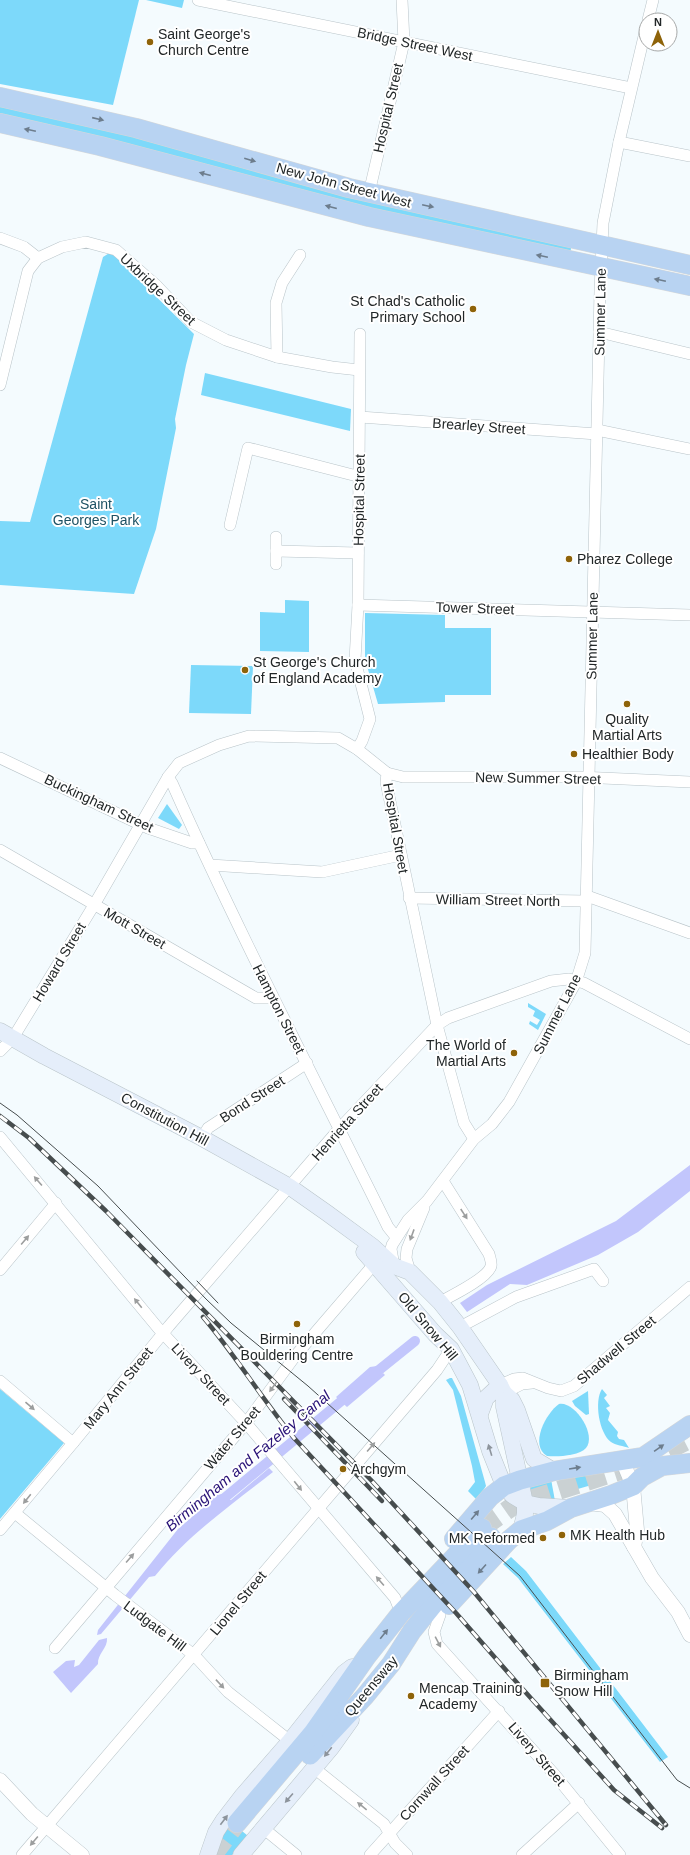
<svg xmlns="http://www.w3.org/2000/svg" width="690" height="1855" viewBox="0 0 690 1855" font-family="Arial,sans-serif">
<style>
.green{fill:#7dd9fa}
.water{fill:#c2c6fc}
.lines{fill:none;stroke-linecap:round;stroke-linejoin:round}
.canal{stroke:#c2c6fc;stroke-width:10}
.trunk-tunnel{stroke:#cad1d3;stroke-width:19;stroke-dasharray:19 10;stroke-linecap:butt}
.minor-casing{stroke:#b9c4c9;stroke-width:12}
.tertiary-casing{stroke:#b9c4c9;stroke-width:15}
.secondary-casing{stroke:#b9c4c9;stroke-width:17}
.trunk-casing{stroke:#d7d8d8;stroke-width:20}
.minor{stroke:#fff;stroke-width:11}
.tertiary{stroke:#fff;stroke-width:14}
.secondary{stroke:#e5eefa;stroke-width:16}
.trunk{stroke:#b8d3f2;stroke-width:19}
.tram{stroke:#474d4e;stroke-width:1}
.rail-casing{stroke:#474d4e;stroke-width:4.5}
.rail{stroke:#fff;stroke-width:3;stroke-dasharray:9;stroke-linecap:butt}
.oneway{fill:#6d7d8d}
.oneway2{fill:#9c9e9e}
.oneway3{fill:#8d949c}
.poi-dot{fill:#8e6309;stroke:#fff;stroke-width:1.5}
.labels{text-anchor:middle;stroke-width:4;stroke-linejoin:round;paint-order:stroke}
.poi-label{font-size:14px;fill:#222728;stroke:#fff;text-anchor:start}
.street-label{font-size:14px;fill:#222728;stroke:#fff}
.park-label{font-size:14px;fill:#1d5264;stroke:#fff}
.water-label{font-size:15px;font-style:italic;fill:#281277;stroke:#fff}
</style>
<rect width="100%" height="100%" fill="#f4fbfe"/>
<g class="green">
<polygon points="0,0 139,0 113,105 0,84"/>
<polygon points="146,0 184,0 182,8"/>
<polygon points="0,103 572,243 570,254 376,213 0,116"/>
<polygon points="111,252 194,334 186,365 175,419 176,428 156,529 134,594 0,585 0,521 30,522 103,257"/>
<polygon points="205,373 351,409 350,431 201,395"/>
<polygon points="285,600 309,601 309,652 260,651 260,612 285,613"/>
<polygon points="365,613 445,615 445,628 491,628 491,695 445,695 445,702 378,704 365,659"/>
<polygon points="191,665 253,666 251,714 189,713"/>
<polygon points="167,804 182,825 179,829 158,818"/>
<polygon points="528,1003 546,1014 538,1030 529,1024 530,1021 537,1025 540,1020 533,1016 535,1011 528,1007"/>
<polygon points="450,1378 452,1378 461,1396 485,1482 486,1486 477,1500 468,1491 475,1482 472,1466 453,1390 446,1380"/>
<polygon points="0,1389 64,1443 0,1519"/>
<path d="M602 1389 607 1395 604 1398 610 1406 606 1408 610 1413 608 1420 618 1432 617 1436 619 1439 624 1440 629 1448C624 1446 615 1445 611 1442 599 1433 594 1401 602 1389Z"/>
<polygon points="588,1391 589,1414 586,1415 575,1406 572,1401"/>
<path d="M559 1404C575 1401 597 1435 586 1448 579 1456 557 1457 547 1456 529 1445 546 1413 559 1404Z"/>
<polygon points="598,1474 601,1483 600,1483 597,1476 593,1477 595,1484 564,1493 561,1479"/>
<polygon points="551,1479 555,1501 531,1497 530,1485"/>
<polygon points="511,1557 526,1571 668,1757 660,1762 518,1578 503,1564"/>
<polygon points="230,1821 248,1836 232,1855 214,1855 217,1844"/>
</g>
<g class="water">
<polygon points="690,1165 690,1191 638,1232 598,1255 527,1285 510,1284 467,1312 460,1303 487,1285 616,1221"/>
<polygon points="384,1365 379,1374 380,1375 383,1373 385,1375 347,1407 336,1397 370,1367"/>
<path d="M269 1468 273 1472C231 1505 188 1535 155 1576L149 1577 101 1634 97 1635 98 1630 178 1529 217 1495 231 1492 226 1500H231Z"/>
<path d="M107 1638C108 1648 97 1654 98 1664L71 1693 53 1672 66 1661 75 1660 74 1667 79 1665 99 1640Z"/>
</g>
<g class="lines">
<g class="canal">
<polyline points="374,1374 415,1341"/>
<polyline points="222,1500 351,1393"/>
</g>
<g class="trunk-tunnel">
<polyline points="482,1528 516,1504 641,1464 690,1439"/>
<polyline points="213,1855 237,1823"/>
</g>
<defs>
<g id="minor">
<polyline points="198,0 631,88"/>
<polyline points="648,20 653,0"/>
<polyline points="619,142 690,156"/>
<polyline points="369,193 404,42 402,0"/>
<polyline points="0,238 24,247 38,258"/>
<polyline points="599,332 690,354"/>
<polyline points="277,357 276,303 282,283 300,255"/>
<polyline points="0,385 28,271 38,258 62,247 86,242 116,250 157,286 191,322 226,340 277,357 332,367 359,370"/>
<polyline points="360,417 597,434"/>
<polyline points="597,430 690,449"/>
<polyline points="230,525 248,448 353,475 358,475"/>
<polyline points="276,551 358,553"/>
<polyline points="276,564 276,537"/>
<polyline points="358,605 690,615"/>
<polyline points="357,749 362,741 370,719 355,660 358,605 360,334"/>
<polyline points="0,758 148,828 192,843 199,843"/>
<polyline points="387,773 403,777 580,777 690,782"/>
<path d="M168 777 172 783C239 934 315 1079 388 1227L396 1237"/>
<polyline points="0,850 256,998 273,998"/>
<polyline points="210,865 322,872 401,855"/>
<polyline points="587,896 690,933"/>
<polyline points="409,898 586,901"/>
<polyline points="0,1051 13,1038 94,905 168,777 179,763 219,745 249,736 338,738 357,749 387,773 386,782 437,1025 464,1123 474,1139"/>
<polyline points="0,1137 158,1328 246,1423 395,1598 401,1613"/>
<polyline points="202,1138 208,1128 307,1063"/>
<polyline points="394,1266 391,1249 392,1245 408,1220 427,1201 474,1139 492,1124 509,1102 576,982 585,953 600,291 603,223 619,142 646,28"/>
<polyline points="0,1270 56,1203"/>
<polyline points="410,1272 406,1258 407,1249 424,1208"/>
<path d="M440 1302C451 1296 488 1278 491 1266 492 1263 490 1258 489 1254L443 1181"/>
<polyline points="460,1327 516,1297 594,1269 603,1281"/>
<polyline points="0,1381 73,1443 0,1530"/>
<polyline points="500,1385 514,1379 523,1378 548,1388 561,1391 574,1386 690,1287"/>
<polyline points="504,1393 522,1384 532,1383"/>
<polyline points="73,1443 169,1326 339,1129 437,1025 448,1018 551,981 569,979 584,983 690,1039"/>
<polyline points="15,1513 115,1595 194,1655 228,1692 290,1741"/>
<polyline points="440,1615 434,1632 437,1644 555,1775 620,1855"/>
<polyline points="55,1648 246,1423 296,1355 375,1263"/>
<polyline points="314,1768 384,1824 395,1843 407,1855"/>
<polyline points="263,1828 296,1855"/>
<polyline points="22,1855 437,1370 451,1349"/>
<polyline points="370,1855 499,1711"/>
<polyline points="522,1855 579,1803"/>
</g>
<g id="tertiary">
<polyline points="623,1462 633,1486 637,1530 634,1547"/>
<polyline points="588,1503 605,1505 615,1514 652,1578 678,1612 690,1635"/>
<polyline points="0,1780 32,1814 82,1855"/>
</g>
<g id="secondary">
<polyline points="0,1031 44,1056 202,1138 290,1187 327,1213 372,1246 394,1266 410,1272 440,1302 460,1327 500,1385 504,1393 504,1407 525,1503 525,1514 521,1530"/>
<polyline points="364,1252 435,1334 451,1349 470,1385 490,1451 504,1486 512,1495 525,1503 539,1506 571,1508"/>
<polyline points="504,1393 512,1400 517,1410 534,1459 554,1471"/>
<polyline points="480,1414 486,1398 500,1385"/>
<polyline points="208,1855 216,1832 223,1821 243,1795 290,1741 344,1673 352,1667"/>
<polyline points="241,1855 331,1748 351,1720"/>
</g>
<g id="trunk">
<polyline points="0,97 136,128 349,188 690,265"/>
<polyline points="0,123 100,146 369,217 690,286"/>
<polyline points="454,1539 490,1497 504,1486 520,1480 554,1471 643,1457 690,1425"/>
<polyline points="449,1605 509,1540 521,1530 547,1521 571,1508 611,1495 633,1486 642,1477 662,1466 690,1463"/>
<polyline points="310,1755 365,1696 391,1664 412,1631 437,1600 491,1537"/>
<polyline points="237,1823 313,1733 367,1656 401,1613 482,1528"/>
</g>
</defs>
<use href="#minor" class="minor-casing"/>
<use href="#tertiary" class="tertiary-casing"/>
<use href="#secondary" class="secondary-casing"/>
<use href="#trunk" class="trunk-casing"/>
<use href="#minor" class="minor"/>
<use href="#tertiary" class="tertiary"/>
<use href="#secondary" class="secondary"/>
<use href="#trunk" class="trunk"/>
<g class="tram">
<polyline points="0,1103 17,1115 98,1186 206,1299 231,1323 308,1386 520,1576 670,1771 677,1780 690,1788"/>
<polyline points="197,1281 218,1303"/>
</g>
<defs>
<g id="rail">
<polyline points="0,1116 29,1138 106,1211 371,1480 474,1592 666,1825"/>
<path d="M203 1317C236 1356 262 1399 294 1438L456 1613 519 1685 614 1790 662 1828"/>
<polyline points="284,1399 382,1501"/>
</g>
</defs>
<use href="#rail" class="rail-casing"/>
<use href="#rail" class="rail"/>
</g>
<defs><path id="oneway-solid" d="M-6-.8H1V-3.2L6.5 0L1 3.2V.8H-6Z"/></defs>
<g class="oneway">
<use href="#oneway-solid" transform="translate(98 119) rotate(13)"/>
<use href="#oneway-solid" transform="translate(30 130) rotate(-168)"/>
<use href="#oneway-solid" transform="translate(250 160) rotate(16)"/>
<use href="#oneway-solid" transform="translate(205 174) rotate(-165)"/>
<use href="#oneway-solid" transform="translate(428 206) rotate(12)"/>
<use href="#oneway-solid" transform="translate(331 207) rotate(-165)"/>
<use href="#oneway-solid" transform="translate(542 256) rotate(-168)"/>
<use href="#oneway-solid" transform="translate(660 280) rotate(-168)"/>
<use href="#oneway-solid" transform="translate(659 1448) rotate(-35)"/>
<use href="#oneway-solid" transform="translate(575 1468) rotate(-9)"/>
<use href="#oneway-solid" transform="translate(475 1515) rotate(-50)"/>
<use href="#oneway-solid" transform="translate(482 1569) rotate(132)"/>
<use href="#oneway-solid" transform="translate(384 1634) rotate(-51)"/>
</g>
<g class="oneway2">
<use href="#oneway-solid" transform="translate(38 1181) rotate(-131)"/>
<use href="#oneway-solid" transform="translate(464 1214) rotate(57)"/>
<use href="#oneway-solid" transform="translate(412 1235) rotate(110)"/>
<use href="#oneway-solid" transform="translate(25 1240) rotate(-50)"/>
<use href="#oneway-solid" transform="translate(138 1303) rotate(-129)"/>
<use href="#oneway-solid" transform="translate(273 1387) rotate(126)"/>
<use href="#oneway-solid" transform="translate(30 1406) rotate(41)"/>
<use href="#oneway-solid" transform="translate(371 1447) rotate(-49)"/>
<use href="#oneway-solid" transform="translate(298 1486) rotate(51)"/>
<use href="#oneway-solid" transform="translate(27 1499) rotate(129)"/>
<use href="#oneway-solid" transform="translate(130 1558) rotate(-49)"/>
<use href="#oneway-solid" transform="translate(380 1581) rotate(-131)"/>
<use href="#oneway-solid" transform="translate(438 1642) rotate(62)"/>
<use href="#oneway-solid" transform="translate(220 1684) rotate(47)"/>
<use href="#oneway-solid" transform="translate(362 1806) rotate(-141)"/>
<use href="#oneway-solid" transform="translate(34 1841) rotate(130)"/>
</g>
<g class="oneway3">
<use href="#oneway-solid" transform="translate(490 1450) rotate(-107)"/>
<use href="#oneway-solid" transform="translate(328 1752) rotate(129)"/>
<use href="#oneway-solid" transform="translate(289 1798) rotate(131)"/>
<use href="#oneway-solid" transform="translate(224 1820) rotate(-53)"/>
</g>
<g class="poi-dot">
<circle cx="150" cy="42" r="4"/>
<circle cx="473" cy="309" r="4"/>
<circle cx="569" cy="559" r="4"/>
<circle cx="245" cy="670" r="4"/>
<circle cx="627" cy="704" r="4"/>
<circle cx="574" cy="754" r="4"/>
<circle cx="514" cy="1053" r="4"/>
<circle cx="297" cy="1324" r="4"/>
<circle cx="343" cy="1469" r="4"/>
<circle cx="562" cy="1535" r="4"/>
<circle cx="543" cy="1538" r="4"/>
<rect x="540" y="1678" width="10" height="10" rx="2"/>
<circle cx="411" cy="1696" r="4"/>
</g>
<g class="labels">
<g class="poi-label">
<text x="158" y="39">Saint George's<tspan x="158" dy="16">Church Centre</tspan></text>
<text x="465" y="306" text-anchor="end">St Chad's Catholic<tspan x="465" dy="16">Primary School</tspan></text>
<text x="577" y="564">Pharez College</text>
<text x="253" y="667">St George's Church<tspan x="253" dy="16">of England Academy</tspan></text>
<text x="627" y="724" text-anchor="middle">Quality<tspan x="627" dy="16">Martial Arts</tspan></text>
<text x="582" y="759">Healthier Body</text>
<text x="506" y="1050" text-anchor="end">The World of<tspan x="506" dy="16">Martial Arts</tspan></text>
<text x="297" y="1344" text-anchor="middle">Birmingham<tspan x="297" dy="16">Bouldering Centre</tspan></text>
<text x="351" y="1474">Archgym</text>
<text x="570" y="1540">MK Health Hub</text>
<text x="535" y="1543" text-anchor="end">MK Reformed</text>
<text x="554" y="1680">Birmingham<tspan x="554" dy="16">Snow Hill</tspan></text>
<text x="419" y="1693">Mencap Training<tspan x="419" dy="16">Academy</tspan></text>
</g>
<g class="street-label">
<text transform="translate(415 44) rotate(12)" y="5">Bridge Street West</text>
<text transform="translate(388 108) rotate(-77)" y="5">Hospital Street</text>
<text transform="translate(344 185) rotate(15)" y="5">New John Street West</text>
<text transform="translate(158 289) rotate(43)" y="5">Uxbridge Street</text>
<text transform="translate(600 312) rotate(-89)" y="5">Summer Lane</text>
<text transform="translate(479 426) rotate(4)" y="5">Brearley Street</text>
<text transform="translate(359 500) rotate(-89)" y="5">Hospital Street</text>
<text transform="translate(475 608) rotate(2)" y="5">Tower Street</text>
<text transform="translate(592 636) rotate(-89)" y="5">Summer Lane</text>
<text transform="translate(538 778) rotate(1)" y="5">New Summer Street</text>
<text transform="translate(99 803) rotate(25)" y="5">Buckingham Street</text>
<text transform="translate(396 828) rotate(80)" y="5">Hospital Street</text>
<text transform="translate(498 900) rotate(1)" y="5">William Street North</text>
<text transform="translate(135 928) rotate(30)" y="5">Mott Street</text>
<text transform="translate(59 962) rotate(-59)" y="5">Howard Street</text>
<text transform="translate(279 1009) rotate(63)" y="5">Hampton Street</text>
<text transform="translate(557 1014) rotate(-63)" y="5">Summer Lane</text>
<text transform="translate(252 1099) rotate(-33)" y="5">Bond Street</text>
<text transform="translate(165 1119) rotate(28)" y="5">Constitution Hill</text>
<text transform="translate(347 1122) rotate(-48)" y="5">Henrietta Street</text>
<text transform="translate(428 1326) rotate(50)" y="5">Old Snow Hill</text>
<text transform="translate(616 1350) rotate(-40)" y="5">Shadwell Street</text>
<text transform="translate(201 1374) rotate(47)" y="5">Livery Street</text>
<text transform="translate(118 1388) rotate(-51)" y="5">Mary Ann Street</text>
<text transform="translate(232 1438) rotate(-50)" y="5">Water Street</text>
<text transform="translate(238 1603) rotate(-50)" y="5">Lionel Street</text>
<text transform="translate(155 1626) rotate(37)" y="5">Ludgate Hill</text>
<text transform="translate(371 1686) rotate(-50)" y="5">Queensway</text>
<text transform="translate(537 1754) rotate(49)" y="5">Livery Street</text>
<text transform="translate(434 1783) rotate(-48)" y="5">Cornwall Street</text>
</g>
<g class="park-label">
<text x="96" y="509">Saint<tspan x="96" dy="16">Georges Park</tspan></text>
</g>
<g class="water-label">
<text transform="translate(248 1461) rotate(-40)" y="5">Birmingham and Fazeley Canal</text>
</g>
</g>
<g transform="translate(658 32)"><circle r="19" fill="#ffffff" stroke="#a7a9a9"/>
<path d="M0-3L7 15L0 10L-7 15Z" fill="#8e6309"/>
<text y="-6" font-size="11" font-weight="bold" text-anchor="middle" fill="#222728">N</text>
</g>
</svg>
